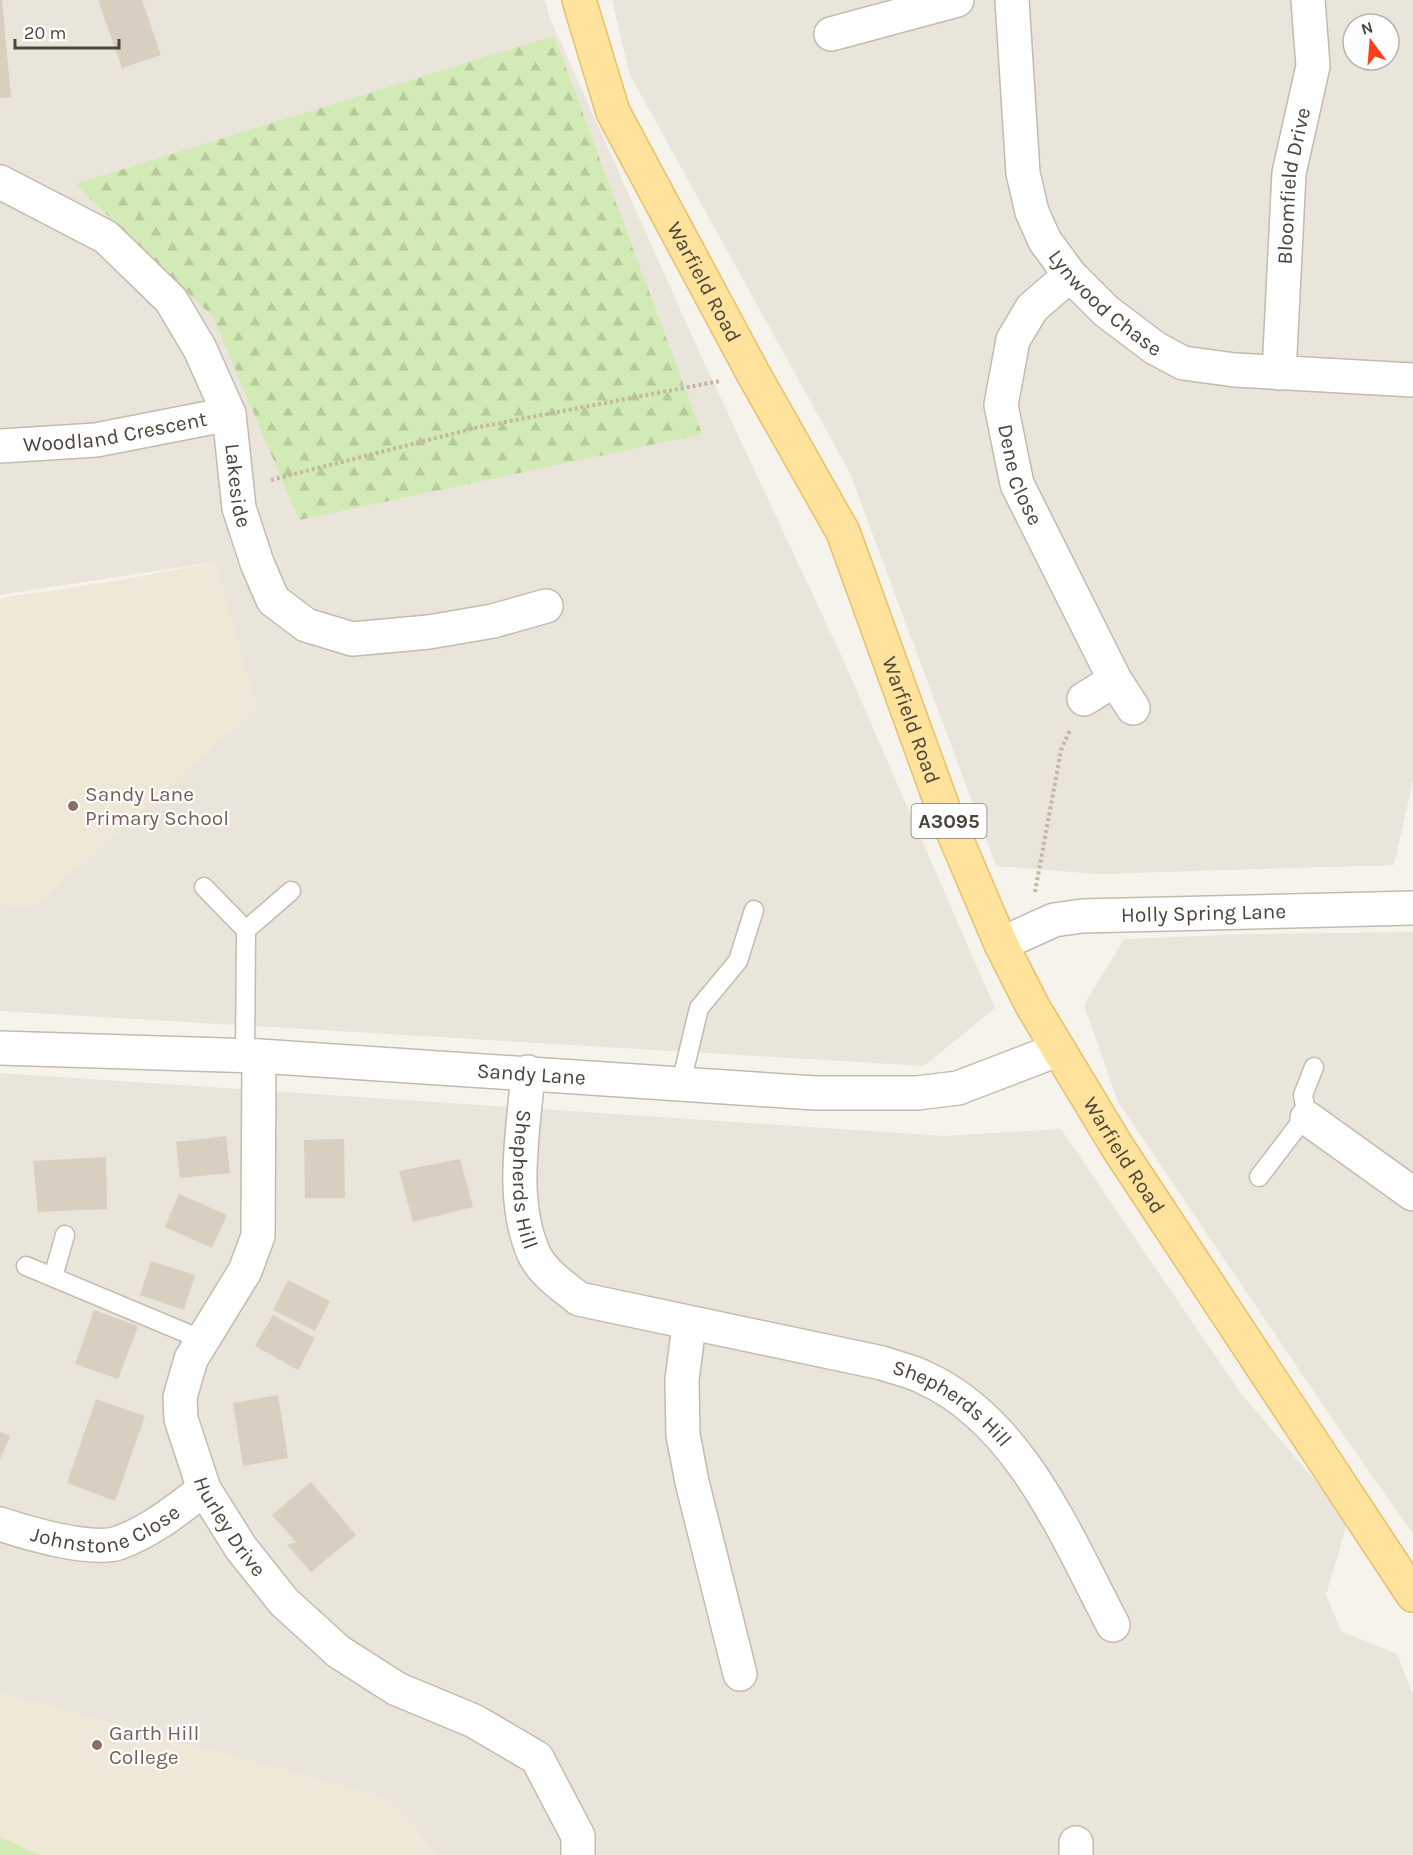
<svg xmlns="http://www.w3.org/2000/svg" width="1413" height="1855" viewBox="0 0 1413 1855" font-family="Karla,sans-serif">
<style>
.residential{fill:#eae5da;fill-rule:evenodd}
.education{fill:#efe8d6}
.green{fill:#d2eab5}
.forest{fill:url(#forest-firs)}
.building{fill:#d8cfc1}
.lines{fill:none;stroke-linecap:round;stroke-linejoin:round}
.service-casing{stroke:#c2bbae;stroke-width:21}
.minor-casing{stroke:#c2bbae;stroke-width:36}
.tertiary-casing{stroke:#c2bbae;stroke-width:36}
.primary-casing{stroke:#e6c16a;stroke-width:36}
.path{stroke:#c4b79f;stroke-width:4;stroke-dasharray:3 3;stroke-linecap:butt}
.service{stroke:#fff;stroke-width:18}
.minor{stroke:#fff;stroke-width:33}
.tertiary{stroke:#fff;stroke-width:33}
.primary{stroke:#ffe39c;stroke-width:33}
.education-dot{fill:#8d6e63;stroke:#fff;stroke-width:2}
.labels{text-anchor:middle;stroke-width:4.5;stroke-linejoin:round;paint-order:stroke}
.shield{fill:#fff;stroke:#817c74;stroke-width:1.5}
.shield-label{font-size:20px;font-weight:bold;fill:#4b4439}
.street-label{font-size:21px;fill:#4b4439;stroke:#fff}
.education-label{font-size:21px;fill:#785e54;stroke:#fff;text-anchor:start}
</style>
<defs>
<pattern id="forest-firs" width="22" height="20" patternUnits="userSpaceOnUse" patternTransform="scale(1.5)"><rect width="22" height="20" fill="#d2eab5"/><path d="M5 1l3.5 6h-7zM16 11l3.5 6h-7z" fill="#b6ca9c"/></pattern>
</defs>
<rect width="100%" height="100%" fill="#f6f3ec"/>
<g class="residential">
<polygon points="0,0 545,0 549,16 701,356 842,657 995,1008 924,1066 0,1011 0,905 35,906 215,562 0,595"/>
<path d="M612 0H1413V780L1394 865 1097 874 996 866 850 473 630 75ZM1353 24H1389V60H1353Z"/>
<polygon points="1413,932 1413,1534 1335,1423 1118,1102 1084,1005 1124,939 1255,934"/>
<polygon points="0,1073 945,1136 1061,1129 1239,1391 1348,1520 1326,1595 1341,1631 1397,1654 1413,1695 1413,1855 438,1855 386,1798 0,1693"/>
</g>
<g class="education">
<polygon points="215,562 257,708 35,906 0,905 0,598 121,580"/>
<polygon points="0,1693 386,1798 438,1855 0,1855"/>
</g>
<polygon class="green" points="0,1837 40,1855 0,1855"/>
<polygon class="forest" points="554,36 702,434 299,520 213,317 75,184"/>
<g class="building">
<polygon points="0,0 2,0 11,97 0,98"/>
<polygon points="98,0 142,0 161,55 122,68"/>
<polygon points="226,1136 230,1173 180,1178 176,1142"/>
<polygon points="344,1139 345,1198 305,1198 304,1140"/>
<polygon points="106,1157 107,1209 38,1212 33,1161"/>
<polygon points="460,1159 473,1207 413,1222 399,1171"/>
<polygon points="179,1194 227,1215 212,1248 165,1227"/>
<polygon points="151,1261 195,1275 184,1310 140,1295"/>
<polygon points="288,1280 330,1301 315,1331 273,1310"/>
<polygon points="94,1310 138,1326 118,1379 75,1364"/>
<polygon points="273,1315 315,1338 298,1370 255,1346"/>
<polygon points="278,1395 288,1458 243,1466 233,1403"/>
<polygon points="96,1399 145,1416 115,1501 67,1483"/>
<polygon points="0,1432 10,1436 0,1460"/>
<polygon points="311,1482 356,1535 311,1572 287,1545 296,1542 272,1515"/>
</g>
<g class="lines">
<defs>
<g id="service">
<polyline points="204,887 246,930 245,1056"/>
<polyline points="246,930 291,891"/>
<polyline points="681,1083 699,1008 738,961 754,910"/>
<polyline points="1259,1177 1300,1123 1307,1118 1303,1095 1314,1067"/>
<polyline points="26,1266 203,1340"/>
<polyline points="53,1277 65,1235"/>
</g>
<g id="minor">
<path id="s1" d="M1012 0 1023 173 1032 212 1045 241 1070 275 1106 311 1155 348 1183 363 1235 370 1413 380"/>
<polyline points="831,34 957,0"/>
<path id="s2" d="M0 182 106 237 171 300 200 349 229 414 239 508 257 563 273 600 306 625 352 639 429 632 493 621 546 606"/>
<path id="s3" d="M1070 275 1032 308 1013 340 1001 405 1017 484 1115 680 1133 708"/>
<path id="s4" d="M1279 373 1289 173 1313 66 1308 0"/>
<path id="s5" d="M0 446 96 440 229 414"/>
<polyline points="1084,699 1115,680"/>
<path id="s6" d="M0 1048 259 1056 815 1093H917L958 1088 1057 1050"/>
<path id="s7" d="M259 1056 258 1236 245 1271 191 1359 180 1397 181 1419 204 1489 241 1548 284 1602 339 1652 397 1689 474 1721 537 1758 578 1836V1855"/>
<path id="s8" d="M528 1072C524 1130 509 1198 534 1254 543 1273 563 1286 579 1299L882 1363C896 1368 912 1371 925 1378 1021 1422 1067 1538 1113 1625"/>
<polyline points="1307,1118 1413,1194"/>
<polyline points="689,1325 682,1380 683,1435 692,1482 740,1674"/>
<path id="s9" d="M0 1524C27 1533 91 1552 118 1543 150 1532 177 1510 204 1489"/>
<polyline points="1076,1843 1076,1855"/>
</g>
<g id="tertiary">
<path id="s10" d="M1001 944 1054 920 1082 916 1413 908"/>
</g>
<g id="primary">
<path id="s11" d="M579 0 613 112 754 375 843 532 943 808 1001 944 1033 1007 1118 1148 1413 1595"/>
</g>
</defs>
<use href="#service" class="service-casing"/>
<use href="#minor" class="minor-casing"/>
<use href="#tertiary" class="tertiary-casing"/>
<use href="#primary" class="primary-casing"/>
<g class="path">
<polyline points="271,480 479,427 720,381"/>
<polyline points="1035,892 1061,750 1070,730"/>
</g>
<use href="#service" class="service"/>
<use href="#minor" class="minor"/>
<use href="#tertiary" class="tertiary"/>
<use href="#primary" class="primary"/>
</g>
<g class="education-dot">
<circle cx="73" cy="806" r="6"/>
<circle cx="97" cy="1745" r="6"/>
</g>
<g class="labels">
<rect class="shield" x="911.5" y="804" width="75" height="34" rx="4.5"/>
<g class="shield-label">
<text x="949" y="828">A3095</text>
</g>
<g class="street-label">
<text dy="7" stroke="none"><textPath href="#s4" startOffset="188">Bloomfield Drive</textPath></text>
<text dy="7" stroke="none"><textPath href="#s11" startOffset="310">Warfield Road</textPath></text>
<text dy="7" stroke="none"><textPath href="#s1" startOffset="332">Lynwood Chase</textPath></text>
<text dy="7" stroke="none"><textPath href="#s5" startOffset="116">Woodland Crescent</textPath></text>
<text dy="7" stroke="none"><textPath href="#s3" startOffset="226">Dene Close</textPath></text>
<text dy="7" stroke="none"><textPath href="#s2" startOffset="410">Lakeside</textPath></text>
<text dy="7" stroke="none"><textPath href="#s11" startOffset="796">Warfield Road</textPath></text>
<text dy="7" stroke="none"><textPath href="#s10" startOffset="208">Holly Spring Lane</textPath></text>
<text dy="7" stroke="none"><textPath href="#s6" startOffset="532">Sandy Lane</textPath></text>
<text dy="7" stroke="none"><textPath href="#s11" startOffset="1282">Warfield Road</textPath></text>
<text dy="7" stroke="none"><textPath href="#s8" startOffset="108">Shepherds Hill</textPath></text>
<text dy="7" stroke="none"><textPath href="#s8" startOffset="640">Shepherds Hill</textPath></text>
<text dy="7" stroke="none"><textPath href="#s9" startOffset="111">Johnstone Close</textPath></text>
<text dy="7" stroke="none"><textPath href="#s7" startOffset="501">Hurley Drive</textPath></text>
</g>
<g class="education-label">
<text x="85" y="801">Sandy Lane<tspan x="85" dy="24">Primary School</tspan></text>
<text x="109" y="1740">Garth Hill<tspan x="109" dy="24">College</tspan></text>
</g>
</g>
<g transform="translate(1371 42) rotate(344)"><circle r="28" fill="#ffffff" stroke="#b7b4b0" stroke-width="1.5"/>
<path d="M0-4.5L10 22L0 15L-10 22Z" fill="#fc3f1d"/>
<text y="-9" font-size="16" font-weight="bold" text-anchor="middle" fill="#4b4439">N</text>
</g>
<path d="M15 39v9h104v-9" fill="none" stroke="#4b4439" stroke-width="3"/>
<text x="24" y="39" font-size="18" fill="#4b4439" stroke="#ffffff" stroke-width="4.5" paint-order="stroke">20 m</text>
</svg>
